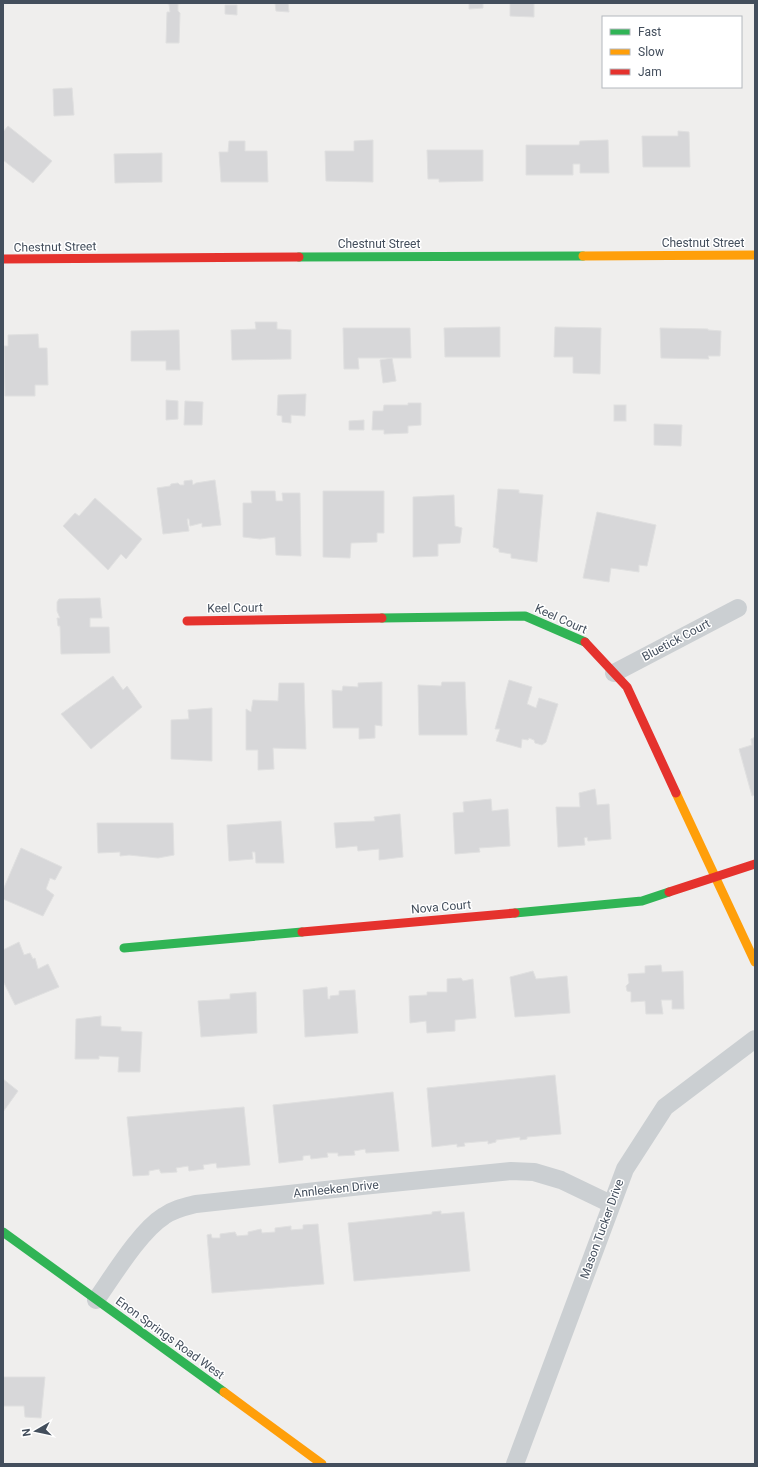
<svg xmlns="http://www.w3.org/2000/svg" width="758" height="1467" viewBox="0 0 758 1467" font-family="Roboto,sans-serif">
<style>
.building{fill:#d7d7d9;stroke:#e0e0e0}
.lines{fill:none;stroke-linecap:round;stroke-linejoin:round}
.street{stroke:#cbcfd2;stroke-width:18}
.fast{stroke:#30b455;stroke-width:9}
.slow{stroke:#ff9f0a;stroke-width:9}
.jam{stroke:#e5322d;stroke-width:9}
.labels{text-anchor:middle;stroke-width:3;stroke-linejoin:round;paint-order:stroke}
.street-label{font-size:12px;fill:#434e5c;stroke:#fff}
</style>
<rect width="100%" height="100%" fill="#efeeed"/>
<g class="building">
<polygon points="164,3 184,3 178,4 178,11 180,13 179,43 166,43 167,12 170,12 169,4"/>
<polygon points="275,3 288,3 289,12 276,11"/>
<polygon points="469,3 483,3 483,8 469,9"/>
<polygon points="510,3 534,3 534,17 510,16"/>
<polygon points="225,5 237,5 237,15 225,14"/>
<polygon points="72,88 74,115 54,116 53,89"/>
<polygon points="8,126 52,161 33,183 3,160 3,132"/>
<polygon points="678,131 689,132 690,167 643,167 642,136 678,136"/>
<polygon points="373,140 373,182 326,181 325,151 354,151 354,141"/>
<polygon points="608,140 609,173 580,173 580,164 573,164 573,175 526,175 526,145 579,145 580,141"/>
<polygon points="229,141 245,141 245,151 267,151 268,182 221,182 219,152 228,152"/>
<polygon points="427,150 483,150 483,181 439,182 439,179 428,179"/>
<polygon points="162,153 162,182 115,183 114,154"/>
<polygon points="255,322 277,322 277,329 291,330 291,359 232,360 231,330 256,329"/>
<polygon points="500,327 500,357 445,357 444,328"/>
<polygon points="555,327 601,328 600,374 573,373 573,357 554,357"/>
<polygon points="343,328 410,328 411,358 358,358 359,369 344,369"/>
<polygon points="660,328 708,329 708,330 721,331 720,356 708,356 709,359 661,358"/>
<polygon points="179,330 180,370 166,370 166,361 131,361 131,331"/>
<polygon points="38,334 39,348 47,348 48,385 35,385 35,396 5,396 4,346 8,346 8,335"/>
<polygon points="392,358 396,381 383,383 380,360"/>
<polygon points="306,394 305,416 291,415 291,423 282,422 282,416 277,415 278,395"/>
<polygon points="166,400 178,401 178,419 166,420"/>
<polygon points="185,401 203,402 202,425 184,425"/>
<polygon points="408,403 421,403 421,425 408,426 408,433 384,434 384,430 372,430 373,411 383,411 384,405 408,405"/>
<rect x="614" y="405" width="12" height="16"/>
<polygon points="364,420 364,430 349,430 349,421"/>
<polygon points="654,424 682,425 681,446 654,445"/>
<polygon points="192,480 193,485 196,483 215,480 221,525 202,527 202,523 190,526 189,519 187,519 189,531 163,534 157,488 170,486 171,484 178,483 180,485 184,485 184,481"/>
<polygon points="498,489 519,490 519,493 543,495 537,562 511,558 511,554 499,552 499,549 493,547"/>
<polygon points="251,491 275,491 276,501 283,501 282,493 300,493 301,556 276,555 275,537 260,539 243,537 243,503 252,503"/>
<polygon points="323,491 384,491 384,533 377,533 377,542 351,543 350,558 323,557"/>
<polygon points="454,495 455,526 462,528 460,543 438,544 438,556 413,557 413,497"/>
<polygon points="95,498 142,539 126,559 121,554 108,570 63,526 75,513 79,516"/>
<polygon points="597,512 656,525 647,566 639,565 639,572 611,568 609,582 583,578"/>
<polygon points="100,598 102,618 90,618 90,627 109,627 110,653 61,654 60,626 58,626 57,618 60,618 57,611 57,602 59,599"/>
<polygon points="113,676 123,690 127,686 142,707 91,749 61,714"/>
<polygon points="509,680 532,687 527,704 536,708 539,698 558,704 546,742 542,745 535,743 534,740 529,738 528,740 522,739 521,748 496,741 500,729 495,729"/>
<polygon points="382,682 382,726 375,725 375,738 359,739 359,728 333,728 332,690 342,691 343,686 358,687 358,683"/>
<polygon points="442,682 465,682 467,735 419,735 418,685 441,686"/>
<polygon points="279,683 304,683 306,749 273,748 274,769 258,770 258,750 246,750 246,709 251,712 253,700 278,701"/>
<polygon points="212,708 212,761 171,759 171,720 189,719 188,710"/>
<polygon points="755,737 755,795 752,796 739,749 752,745 751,739"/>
<polygon points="595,789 597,805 609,804 611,839 588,841 587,837 584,838 585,845 558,847 556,807 580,807 579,793"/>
<polygon points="491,799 492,811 508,809 510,846 479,848 480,852 455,854 453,813 464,812 463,802"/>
<polygon points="400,814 403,857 379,860 379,849 358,851 357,846 336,848 334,823 375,821 374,817"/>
<polygon points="281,821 284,863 256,863 255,852 252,852 253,859 229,861 227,825"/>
<polygon points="97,823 173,823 174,855 158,858 129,855 120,856 120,852 98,853"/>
<polygon points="21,848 62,867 55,880 50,878 46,889 54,895 43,916 3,899 3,890"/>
<polygon points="19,942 24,955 30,953 33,959 35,958 38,969 48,964 59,987 15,1005 3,981 3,950"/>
<polygon points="661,965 662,972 683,971 684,1009 672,1009 672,1000 661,1000 663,1014 646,1014 645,1001 631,1002 631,992 627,991 626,986 629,983 628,974 645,973 645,966"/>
<polygon points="533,971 536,979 567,976 570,1013 515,1017 510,977"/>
<polygon points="461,978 463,981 473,979 476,1018 455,1020 455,1031 427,1033 426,1021 410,1023 409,996 427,995 427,992 447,992 447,979"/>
<polygon points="327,987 328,999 330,999 330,996 339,995 339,991 355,990 358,1033 305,1037 303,990"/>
<polygon points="256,992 257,1033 201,1037 198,1001 230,999 230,994"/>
<polygon points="101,1016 101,1026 121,1027 121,1031 142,1032 140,1072 118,1072 119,1057 99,1056 99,1059 75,1059 76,1019"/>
<polygon points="555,1075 561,1134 527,1137 527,1139 520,1140 520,1137 496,1140 496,1142 488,1144 488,1141 464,1143 465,1146 457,1147 457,1144 432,1147 427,1088"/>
<polygon points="3,1079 18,1091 3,1112"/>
<polygon points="393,1092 399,1151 366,1153 365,1149 354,1151 355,1155 338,1156 338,1153 327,1153 328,1157 311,1159 310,1155 303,1156 303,1160 279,1163 273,1105"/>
<polygon points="244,1107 250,1165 217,1168 216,1163 203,1165 204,1169 189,1171 188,1166 176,1168 177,1172 161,1173 159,1169 149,1171 149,1175 133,1176 127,1117"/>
<polygon points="441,1211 441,1214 464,1212 470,1271 354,1281 348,1223 432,1214 432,1212"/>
<polygon points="318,1224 324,1284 212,1293 207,1235 211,1234 212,1238 220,1238 220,1234 235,1232 237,1236 248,1235 248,1232 261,1229 262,1233 275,1232 275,1228 291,1226 291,1230 303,1229 303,1225"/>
<polygon points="3,1377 45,1377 41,1418 25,1417 24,1406 3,1406"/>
</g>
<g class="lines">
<g class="street">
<polyline points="614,673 738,608"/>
<path d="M96 1300C113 1276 140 1231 164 1216 174 1209 184 1207 196 1204L362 1186 511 1171 534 1172 561 1180 611 1204"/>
<polyline points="515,1464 625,1169 665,1107 755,1039"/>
</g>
<g class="fast">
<polyline points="299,257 583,256"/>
<polyline points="382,618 525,616 585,642"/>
<polyline points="515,913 642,901 669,892"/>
<polyline points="124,948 302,932"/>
<polyline points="3,1232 224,1392"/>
</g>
<g class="slow">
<polyline points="583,256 755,255"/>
<polyline points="676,793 755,962"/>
<polyline points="224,1392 322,1464"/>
</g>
<g class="jam">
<polyline points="3,259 299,257"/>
<polyline points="187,621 382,618"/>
<polyline points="585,642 627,687 676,793"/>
<polyline points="669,892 755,864"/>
<polyline points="302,932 515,913"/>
</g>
</g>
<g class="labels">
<g class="street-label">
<text x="703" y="247">Chestnut Street</text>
<text x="379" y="248">Chestnut Street</text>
<text transform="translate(55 247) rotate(-1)" y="4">Chestnut Street</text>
<text transform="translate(235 608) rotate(-1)" y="4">Keel Court</text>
<text transform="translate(561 619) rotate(24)" y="4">Keel Court</text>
<text transform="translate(676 640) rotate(-28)" y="4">Bluetick Court</text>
<text transform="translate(441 907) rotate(-5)" y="4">Nova Court</text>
<text transform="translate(336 1189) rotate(-6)" y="4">Annleeken Drive</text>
<text transform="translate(602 1229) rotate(-70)" y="4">Mason Tucker Drive</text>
<text transform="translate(170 1338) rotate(36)" y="4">Enon Springs Road West</text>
</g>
</g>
<rect width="758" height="1467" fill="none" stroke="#434e5c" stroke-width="8"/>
<rect x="602" y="16" width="140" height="72" fill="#ffffff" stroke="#b4b8be"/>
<rect x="610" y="29" width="20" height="6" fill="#30b455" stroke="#b4b8be"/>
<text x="638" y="36" font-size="12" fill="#434e5c">Fast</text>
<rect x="610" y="49" width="20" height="6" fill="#ff9f0a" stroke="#b4b8be"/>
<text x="638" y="56" font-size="12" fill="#434e5c">Slow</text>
<rect x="610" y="69" width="20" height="6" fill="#e5322d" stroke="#b4b8be"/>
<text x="638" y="76" font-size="12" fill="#434e5c">Jam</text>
<g transform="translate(36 1431) rotate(261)" stroke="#ffffff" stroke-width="3" paint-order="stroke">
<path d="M0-3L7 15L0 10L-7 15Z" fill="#434e5c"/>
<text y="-6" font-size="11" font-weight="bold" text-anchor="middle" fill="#434e5c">N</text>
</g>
</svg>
